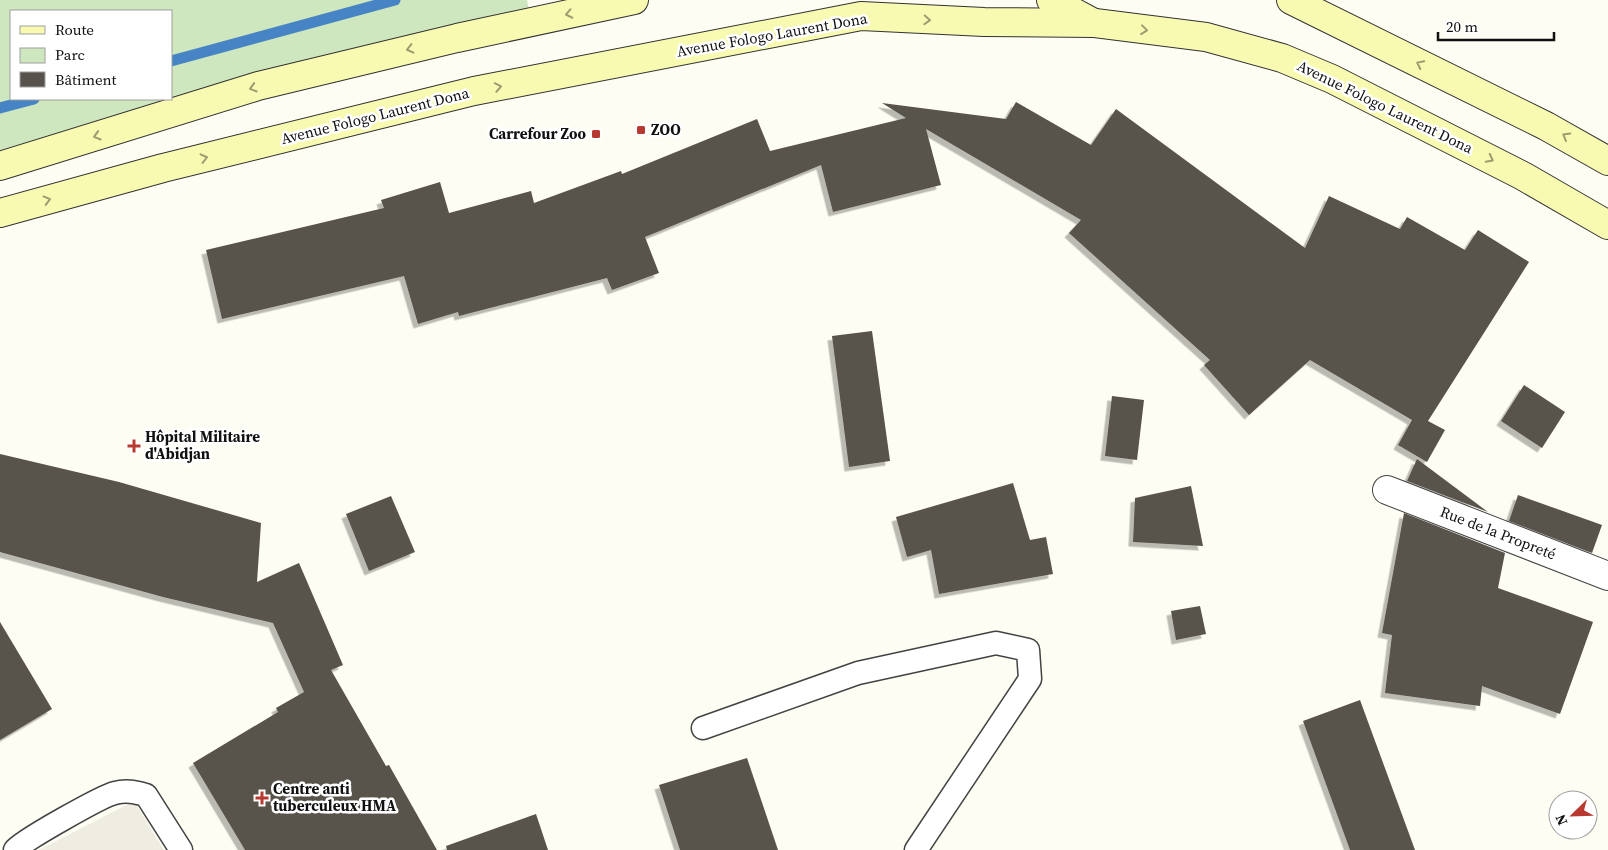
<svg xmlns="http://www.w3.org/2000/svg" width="1608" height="850" viewBox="0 0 1608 850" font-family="'Source Serif 4',serif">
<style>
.green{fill:#cfe7be;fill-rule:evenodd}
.plaza{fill:#efede1}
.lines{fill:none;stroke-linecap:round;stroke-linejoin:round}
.stream{stroke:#4684c5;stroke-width:11}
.building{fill:#58524c;filter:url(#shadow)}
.service-casing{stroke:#434343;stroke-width:25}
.minor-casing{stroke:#434343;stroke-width:30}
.secondary-casing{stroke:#323232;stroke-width:30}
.service{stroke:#fff;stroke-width:22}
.minor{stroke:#fff;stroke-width:28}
.secondary{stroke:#f9fab2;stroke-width:28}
.oneway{stroke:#9c9c71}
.poi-dot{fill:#b83930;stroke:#fff;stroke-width:2}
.labels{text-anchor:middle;stroke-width:5;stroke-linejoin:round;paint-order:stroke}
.street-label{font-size:15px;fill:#101010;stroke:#fff}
.poi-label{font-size:15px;font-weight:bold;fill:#101010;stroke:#fff;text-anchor:start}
</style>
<defs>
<filter id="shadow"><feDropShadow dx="-4.5" dy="4.5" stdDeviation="0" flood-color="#0004"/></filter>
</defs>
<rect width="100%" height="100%" fill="#fefdf3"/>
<path class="green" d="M0 0H527L529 11 0 178ZM11 11H171V99H11Z"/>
<polygon class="plaza" points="134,801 164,850 39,850"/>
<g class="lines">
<g class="stream">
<polyline points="171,61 395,0"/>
<polyline points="0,108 34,99"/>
</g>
</g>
<g class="building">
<polygon points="1016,102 1091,145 1116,109 1305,248 1329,196 1400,229 1407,217 1465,250 1478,230 1529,262 1428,421 1445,430 1427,462 1398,445 1412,420 1310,360 1249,415 1204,365 1210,360 1069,233 1081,220 926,129 941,185 833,212 821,165 645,237 659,273 612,290 607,278 459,316 458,312 418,324 404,276 222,319 206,250 384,208 381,200 440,182 449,213 531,191 534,203 621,171 622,174 757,119 770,151 906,118 882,103 1006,119"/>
<polygon points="872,331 890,461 849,467 832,336"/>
<polygon points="1524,385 1565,412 1542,448 1501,421"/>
<polygon points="1112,396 1144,400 1137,460 1105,456"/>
<polygon points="0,454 119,482 261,523 257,582 299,563 343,665 331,670 386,766 389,765 437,850 245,850 193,763 278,712 276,708 304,692 273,623 163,597 0,552"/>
<polygon points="1417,459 1488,512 1407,481"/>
<polygon points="1013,483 1030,540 1046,537 1053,574 939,594 931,550 907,557 896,517"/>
<polygon points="1191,486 1203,546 1133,542 1135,498"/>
<polygon points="1518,495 1602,525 1592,553 1509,521"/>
<polygon points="391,496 415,552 369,571 346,514"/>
<polygon points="1404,513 1505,553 1498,588 1593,622 1560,714 1482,686 1480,706 1385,693 1392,635 1382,633"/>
<polygon points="1200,606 1206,634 1176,640 1171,611"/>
<polygon points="0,622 52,709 0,740"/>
<polygon points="1360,700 1415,850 1350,850 1303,721"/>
<polygon points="747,758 778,850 680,850 659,785"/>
<polygon points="536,814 548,850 447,850 446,846"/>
</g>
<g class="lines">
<defs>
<g id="service">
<polyline points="703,728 858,673 996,643 1028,650 1030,679 916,850"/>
<path d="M15 850C20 842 104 795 115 793 126 790 135 792 146 795L181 850"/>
</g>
<polyline id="minor" points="1387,490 1608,576"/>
<g id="secondary">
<polyline points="1051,0 1092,22"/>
<polyline points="1291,0 1546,126 1608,161"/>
<polyline points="0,166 258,86 457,38 634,0"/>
<polyline points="0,213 163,168 474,91 861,16 984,22 1095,23 1206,37 1282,58 1332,79 1523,176 1608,225"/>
</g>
</defs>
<use href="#service" class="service-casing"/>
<use href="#minor" class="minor-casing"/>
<use href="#secondary" class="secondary-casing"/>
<use href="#service" class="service"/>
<use href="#minor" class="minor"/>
<use href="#secondary" class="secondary"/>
</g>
<defs><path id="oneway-chevron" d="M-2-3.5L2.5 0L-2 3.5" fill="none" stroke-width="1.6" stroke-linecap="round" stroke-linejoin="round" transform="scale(1.25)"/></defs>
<g class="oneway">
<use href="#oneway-chevron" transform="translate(569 14) rotate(168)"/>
<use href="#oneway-chevron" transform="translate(927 20) rotate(3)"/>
<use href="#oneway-chevron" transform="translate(1144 30) rotate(7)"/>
<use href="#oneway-chevron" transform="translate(410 49) rotate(166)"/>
<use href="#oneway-chevron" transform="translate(1420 64) rotate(-154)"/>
<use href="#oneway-chevron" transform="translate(498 87) rotate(-11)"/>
<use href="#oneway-chevron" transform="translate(253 88) rotate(163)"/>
<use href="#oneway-chevron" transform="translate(97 136) rotate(163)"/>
<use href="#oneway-chevron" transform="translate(1566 136) rotate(-150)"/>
<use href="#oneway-chevron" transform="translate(204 158) rotate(-14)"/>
<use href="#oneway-chevron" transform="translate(1490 159) rotate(27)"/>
<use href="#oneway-chevron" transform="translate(47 200) rotate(-15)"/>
</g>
<g class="poi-dot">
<rect x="636" y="125" width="10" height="10" rx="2.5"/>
<rect x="591" y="129" width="10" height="10" rx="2.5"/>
<path d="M131.5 438.5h5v5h5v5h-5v5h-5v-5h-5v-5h5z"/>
<path d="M259.5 790.5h5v5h5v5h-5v5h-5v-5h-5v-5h5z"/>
</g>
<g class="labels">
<g class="street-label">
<text transform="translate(772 35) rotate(-10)" y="5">Avenue Fologo Laurent Dona</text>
<text transform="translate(1385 107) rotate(26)" y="5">Avenue Fologo Laurent Dona</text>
<text transform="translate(375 116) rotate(-14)" y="5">Avenue Fologo Laurent Dona</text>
<text transform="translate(1498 533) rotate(21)" y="5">Rue de la Propreté</text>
</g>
<g class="poi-label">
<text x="651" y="135">ZOO</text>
<text x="586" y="139" text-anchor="end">Carrefour Zoo</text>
<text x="145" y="442">Hôpital Militaire<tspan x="145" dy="17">d'Abidjan</tspan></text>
<text x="273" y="794">Centre anti<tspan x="273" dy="17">tuberculeux HMA</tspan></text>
</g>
</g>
<rect x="10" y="10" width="162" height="90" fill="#ffffff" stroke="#9f9f9f"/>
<rect x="20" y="26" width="25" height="8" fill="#f9fab2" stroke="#9f9f9f"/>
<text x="55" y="35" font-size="15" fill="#101010">Route</text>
<rect x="20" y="48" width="25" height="15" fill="#cfe7be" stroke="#9f9f9f"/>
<text x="55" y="60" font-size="15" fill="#101010">Parc</text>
<rect x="20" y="72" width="25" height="15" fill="#58524c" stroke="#9f9f9f"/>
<text x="55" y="85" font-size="15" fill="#101010">Bâtiment</text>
<g transform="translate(1573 815) rotate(247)"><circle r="24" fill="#ffffff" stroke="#9f9f9f"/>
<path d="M0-4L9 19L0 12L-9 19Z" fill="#b83930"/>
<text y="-8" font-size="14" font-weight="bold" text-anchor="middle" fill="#101010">N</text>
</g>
<path d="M1438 32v8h116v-8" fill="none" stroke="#101010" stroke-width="2.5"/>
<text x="1446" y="32" font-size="15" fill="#101010" stroke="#ffffff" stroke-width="4" paint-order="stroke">20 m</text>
</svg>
